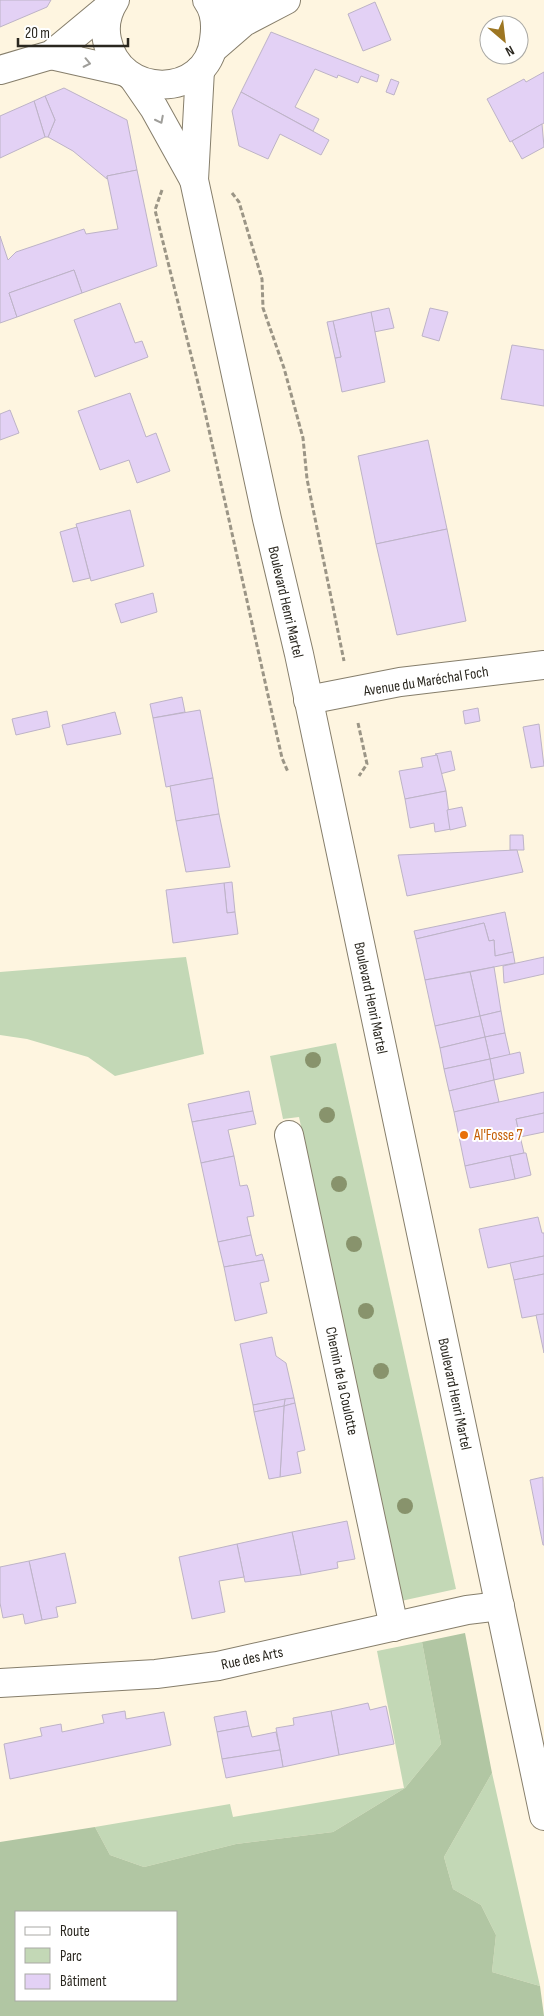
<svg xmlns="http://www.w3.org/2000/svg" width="544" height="2016" viewBox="0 0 544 2016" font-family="'Sofia Sans Condensed',sans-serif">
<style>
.green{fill:#c3d8b6}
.forest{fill:#b1c6a3;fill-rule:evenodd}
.building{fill:#e3d1f5;stroke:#bdb3c7}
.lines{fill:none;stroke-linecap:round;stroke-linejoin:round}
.minor-casing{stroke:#867e6b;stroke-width:30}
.tertiary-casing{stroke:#867e6b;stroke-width:30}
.secondary-casing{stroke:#867e6b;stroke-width:30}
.path{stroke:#9b9586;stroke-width:3;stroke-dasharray:5 2.5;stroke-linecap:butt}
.minor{stroke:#fff;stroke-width:28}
.tertiary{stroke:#fff;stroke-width:28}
.secondary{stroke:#fff;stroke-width:28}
.tree{fill:#88936c}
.oneway{stroke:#9f9e9a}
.food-dot{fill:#e8710a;stroke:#fff;stroke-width:2}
.labels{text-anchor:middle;stroke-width:4;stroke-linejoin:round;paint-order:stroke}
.street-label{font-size:15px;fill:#2a271f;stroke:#fff}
.food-label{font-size:15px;fill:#c56008;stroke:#fff;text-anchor:start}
</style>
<rect width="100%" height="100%" fill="#fef5e0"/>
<g class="green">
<polygon points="186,957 204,1054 115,1076 88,1057 27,1039 0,1035 0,972"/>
<polygon points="336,1043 456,1589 401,1601 299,1117 283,1119 270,1056"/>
<polygon points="422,1642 441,1744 405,1788 333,1832 236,1844 144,1867 110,1855 95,1827 230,1804 233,1817 404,1788 377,1651"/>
<polygon points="492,1773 540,1986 492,1972 496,1935 481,1905 453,1889 444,1857"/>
</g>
<path class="forest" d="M465 1633 492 1773 444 1857 453 1889 481 1905 496 1935 492 1972 540 1986 544 2016H0V1842L95 1827 110 1855 144 1867 236 1844 333 1832 405 1788 441 1744 422 1642ZM16 1912H176V2000H16Z"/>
<g class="building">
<polygon points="0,0 51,0 47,7 0,27"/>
<polygon points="375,2 391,40 363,51 348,14"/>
<polygon points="271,32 379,75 377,82 361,76 358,83 338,75 337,78 315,69 295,107 319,119 313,131 241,92"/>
<polygon points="544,72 544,123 510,142 487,99 524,79 526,82"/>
<polygon points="391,79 399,82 394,95 386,92"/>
<polygon points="64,88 127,120 137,170 107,176 107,179 73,151 48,137 55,120 45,96"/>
<polygon points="241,92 329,140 321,155 280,134 268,159 239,146 232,111"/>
<polygon points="45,96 55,120 48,137 45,137 34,101"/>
<polygon points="34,101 45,137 0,158 0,116"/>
<polygon points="542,124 544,147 522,159 512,141"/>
<polygon points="137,170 157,266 82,293 74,270 9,293 17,317 0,323 0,236 8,260 16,252 84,229 86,234 118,229 107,176"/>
<polygon points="74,270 82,293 17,317 9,293"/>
<polygon points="120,303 135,343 142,341 148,357 95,377 74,320"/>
<polygon points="389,308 394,328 374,332 371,312"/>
<polygon points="430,308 448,312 439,341 422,336"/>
<polygon points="371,312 385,382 342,392 335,358 341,357 333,321"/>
<polygon points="333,321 341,357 335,358 327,322"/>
<polygon points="512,345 544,350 544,406 501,399"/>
<polygon points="130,393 146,437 156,433 170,471 137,483 129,460 100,470 78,411"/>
<polygon points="10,410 19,433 0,440 0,414"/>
<polygon points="428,440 447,529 376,544 358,456"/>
<polygon points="130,510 144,566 91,581 76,524"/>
<polygon points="77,527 90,578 73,582 60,532"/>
<polygon points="447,529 466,621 397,635 376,544"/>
<polygon points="153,593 157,612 121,623 115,604"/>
<polygon points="182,697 185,712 153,718 150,704"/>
<polygon points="478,708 480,721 465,724 463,711"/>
<polygon points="200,710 213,778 166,787 153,718"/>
<polygon points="47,711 50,727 16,735 12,719"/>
<polygon points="115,712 121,734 67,745 62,725"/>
<polygon points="539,724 544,766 531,768 523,727"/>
<polygon points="451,751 455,770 440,774 437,755 435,754"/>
<polygon points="437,755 446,791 405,799 399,771 423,767 421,758"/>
<polygon points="213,778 219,814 176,821 170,786"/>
<polygon points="446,791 451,829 435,832 434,823 410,828 405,799"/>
<polygon points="462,807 466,826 450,830 447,810"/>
<polygon points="219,814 230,867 186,872 176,821"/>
<polygon points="510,835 523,835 524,850 510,850"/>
<polygon points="517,850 523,872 407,896 398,855"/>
<polygon points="232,882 235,912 227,913 224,883"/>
<polygon points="224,883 227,913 235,912 238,934 173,943 166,890"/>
<polygon points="505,912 513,952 495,956 494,940 489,941 484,923 416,939 414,931"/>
<polygon points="484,923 489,941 494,940 495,956 513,952 515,963 425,980 416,939"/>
<polygon points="544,957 544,974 504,983 503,966"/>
<polygon points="494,967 501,1011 480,1016 470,972"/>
<polygon points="470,972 480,1016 435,1026 425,980"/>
<polygon points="501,1011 505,1033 485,1037 480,1016"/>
<polygon points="480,1016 485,1037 440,1048 435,1026"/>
<polygon points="505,1033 510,1055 490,1059 485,1037"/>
<polygon points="485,1037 490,1059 444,1069 440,1048"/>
<polygon points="520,1052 524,1073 494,1080 490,1059"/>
<polygon points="490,1059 494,1080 449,1091 444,1069"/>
<polygon points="494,1080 499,1102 454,1112 449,1091"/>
<polygon points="249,1091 253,1111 192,1122 188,1104"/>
<polygon points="544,1092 544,1113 516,1119 524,1153 465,1166 454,1112"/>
<polygon points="253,1111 256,1124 228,1130 234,1156 201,1163 192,1122"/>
<polygon points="544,1113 544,1132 520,1137 516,1119"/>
<polygon points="524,1153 526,1153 531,1175 515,1179 510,1156"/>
<polygon points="234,1156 240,1186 247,1185 249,1191 254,1216 247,1217 251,1235 218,1242 201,1163"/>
<polygon points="510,1156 515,1179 470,1188 465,1166"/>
<polygon points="538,1217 542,1233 544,1233 544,1256 488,1268 479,1229"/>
<polygon points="251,1235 256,1256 262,1254 264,1260 224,1267 218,1242"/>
<polygon points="544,1256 544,1274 514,1280 510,1263"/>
<polygon points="264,1260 269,1281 260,1283 267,1313 235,1321 224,1267"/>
<polygon points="544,1274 544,1314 522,1318 514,1280"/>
<polygon points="544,1314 544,1353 536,1315"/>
<polygon points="272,1337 276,1356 286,1363 294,1398 253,1405 240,1344"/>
<polygon points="294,1398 295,1403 284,1406 285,1399"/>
<polygon points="285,1399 284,1406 254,1412 253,1405"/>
<polygon points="295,1403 305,1450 297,1452 301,1473 280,1477 284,1406"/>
<polygon points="284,1406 280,1477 269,1479 254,1412"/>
<polygon points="543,1477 544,1545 543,1545 530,1480"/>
<polygon points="347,1521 355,1559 337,1562 338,1568 301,1575 292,1532"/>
<polygon points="292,1532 301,1575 245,1582 237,1544"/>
<polygon points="237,1544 244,1577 219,1581 225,1612 192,1619 179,1557"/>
<polygon points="65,1553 76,1603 56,1607 58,1617 42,1620 29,1561"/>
<polygon points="29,1561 42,1620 25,1624 23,1614 3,1618 0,1603 0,1567"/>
<polygon points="368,1703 370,1710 386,1706 394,1744 339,1755 331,1711"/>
<polygon points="125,1711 126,1719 164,1712 171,1745 10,1779 4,1744 42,1736 40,1728 61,1724 62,1732 104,1723 102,1715"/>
<polygon points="246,1711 249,1726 217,1732 214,1717"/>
<polygon points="331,1711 339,1755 283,1767 276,1728 294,1725 293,1718"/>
<polygon points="249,1726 252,1737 276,1732 280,1750 222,1759 217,1732"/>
<polygon points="280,1750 283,1767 226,1778 222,1759"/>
</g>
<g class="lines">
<defs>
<g id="minor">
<polyline points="308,700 400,682 544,665"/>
<polyline points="289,1135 394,1627"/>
<polyline points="0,1683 156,1674 218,1666 467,1610 500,1606"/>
</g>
<g id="tertiary">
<polyline points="209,2 233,6 271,4"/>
<polyline points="214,48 244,22 286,0"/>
<polyline points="51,55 122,71"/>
<polyline points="0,70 51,55 110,6"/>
</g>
<g id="secondary">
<path d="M115 0C107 12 104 26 107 40 119 100 207 99 214 40 216 27 216 12 207 0"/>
<polyline points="200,70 194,180 267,519 299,654 544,1816"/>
<polyline points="134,79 154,108 194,180"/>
</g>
</defs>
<use href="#minor" class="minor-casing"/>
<use href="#tertiary" class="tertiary-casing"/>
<use href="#secondary" class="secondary-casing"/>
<g class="path">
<polyline points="162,190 155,210 203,403 282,758 288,772"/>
<polyline points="232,193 239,202 262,279 263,308 284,368 303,438 307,479 344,661"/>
<polyline points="358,723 367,764 359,776"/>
</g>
<use href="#minor" class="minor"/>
<use href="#tertiary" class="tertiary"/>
<use href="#secondary" class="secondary"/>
</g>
<g class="tree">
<circle cx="313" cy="1060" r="8"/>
<circle cx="327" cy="1115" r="8"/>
<circle cx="339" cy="1184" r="8"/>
<circle cx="354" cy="1244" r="8"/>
<circle cx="366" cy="1311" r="8"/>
<circle cx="381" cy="1371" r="8"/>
<circle cx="405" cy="1506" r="8"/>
</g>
<defs><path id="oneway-chevron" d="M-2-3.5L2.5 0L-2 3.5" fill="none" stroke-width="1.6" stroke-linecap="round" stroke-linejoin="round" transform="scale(1.25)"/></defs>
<g class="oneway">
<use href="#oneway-chevron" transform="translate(87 63) rotate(12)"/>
<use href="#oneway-chevron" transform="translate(160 120) rotate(63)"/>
</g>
<circle class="food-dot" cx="464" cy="1135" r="5"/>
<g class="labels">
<g class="street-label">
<text transform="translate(286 602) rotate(77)" y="5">Boulevard Henri Martel</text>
<text transform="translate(426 681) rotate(-9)" y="5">Avenue du Maréchal Foch</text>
<text transform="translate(371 998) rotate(78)" y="5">Boulevard Henri Martel</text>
<text transform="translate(342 1381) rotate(78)" y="5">Chemin de la Coulotte</text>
<text transform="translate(455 1394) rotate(78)" y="5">Boulevard Henri Martel</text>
<text transform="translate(252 1658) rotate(-12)" y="5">Rue des Arts</text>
</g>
<g class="food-label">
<text x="474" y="1140">Al'Fosse 7</text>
</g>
</g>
<rect x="15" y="1911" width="162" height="90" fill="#ffffff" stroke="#aaa9a5"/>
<rect x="25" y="1927" width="25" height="8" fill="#ffffff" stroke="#aaa9a5"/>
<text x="60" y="1936" font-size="15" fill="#2a271f">Route</text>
<rect x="25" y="1948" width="25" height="15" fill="#c3d8b6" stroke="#aaa9a5"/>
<text x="60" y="1961" font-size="15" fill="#2a271f">Parc</text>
<rect x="25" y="1974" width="25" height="15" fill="#e3d1f5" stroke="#aaa9a5"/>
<text x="60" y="1986" font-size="15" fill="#2a271f">Bâtiment</text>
<g transform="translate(504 40) rotate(152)"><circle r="24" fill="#ffffff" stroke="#aaa9a5"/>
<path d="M0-4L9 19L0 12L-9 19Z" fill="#9d7622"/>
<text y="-8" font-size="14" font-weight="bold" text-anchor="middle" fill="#2a271f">N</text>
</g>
<path d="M18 38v8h110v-8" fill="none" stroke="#2a271f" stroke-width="2.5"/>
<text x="25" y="38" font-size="15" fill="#2a271f" stroke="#ffffff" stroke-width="4" paint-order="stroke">20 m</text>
</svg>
